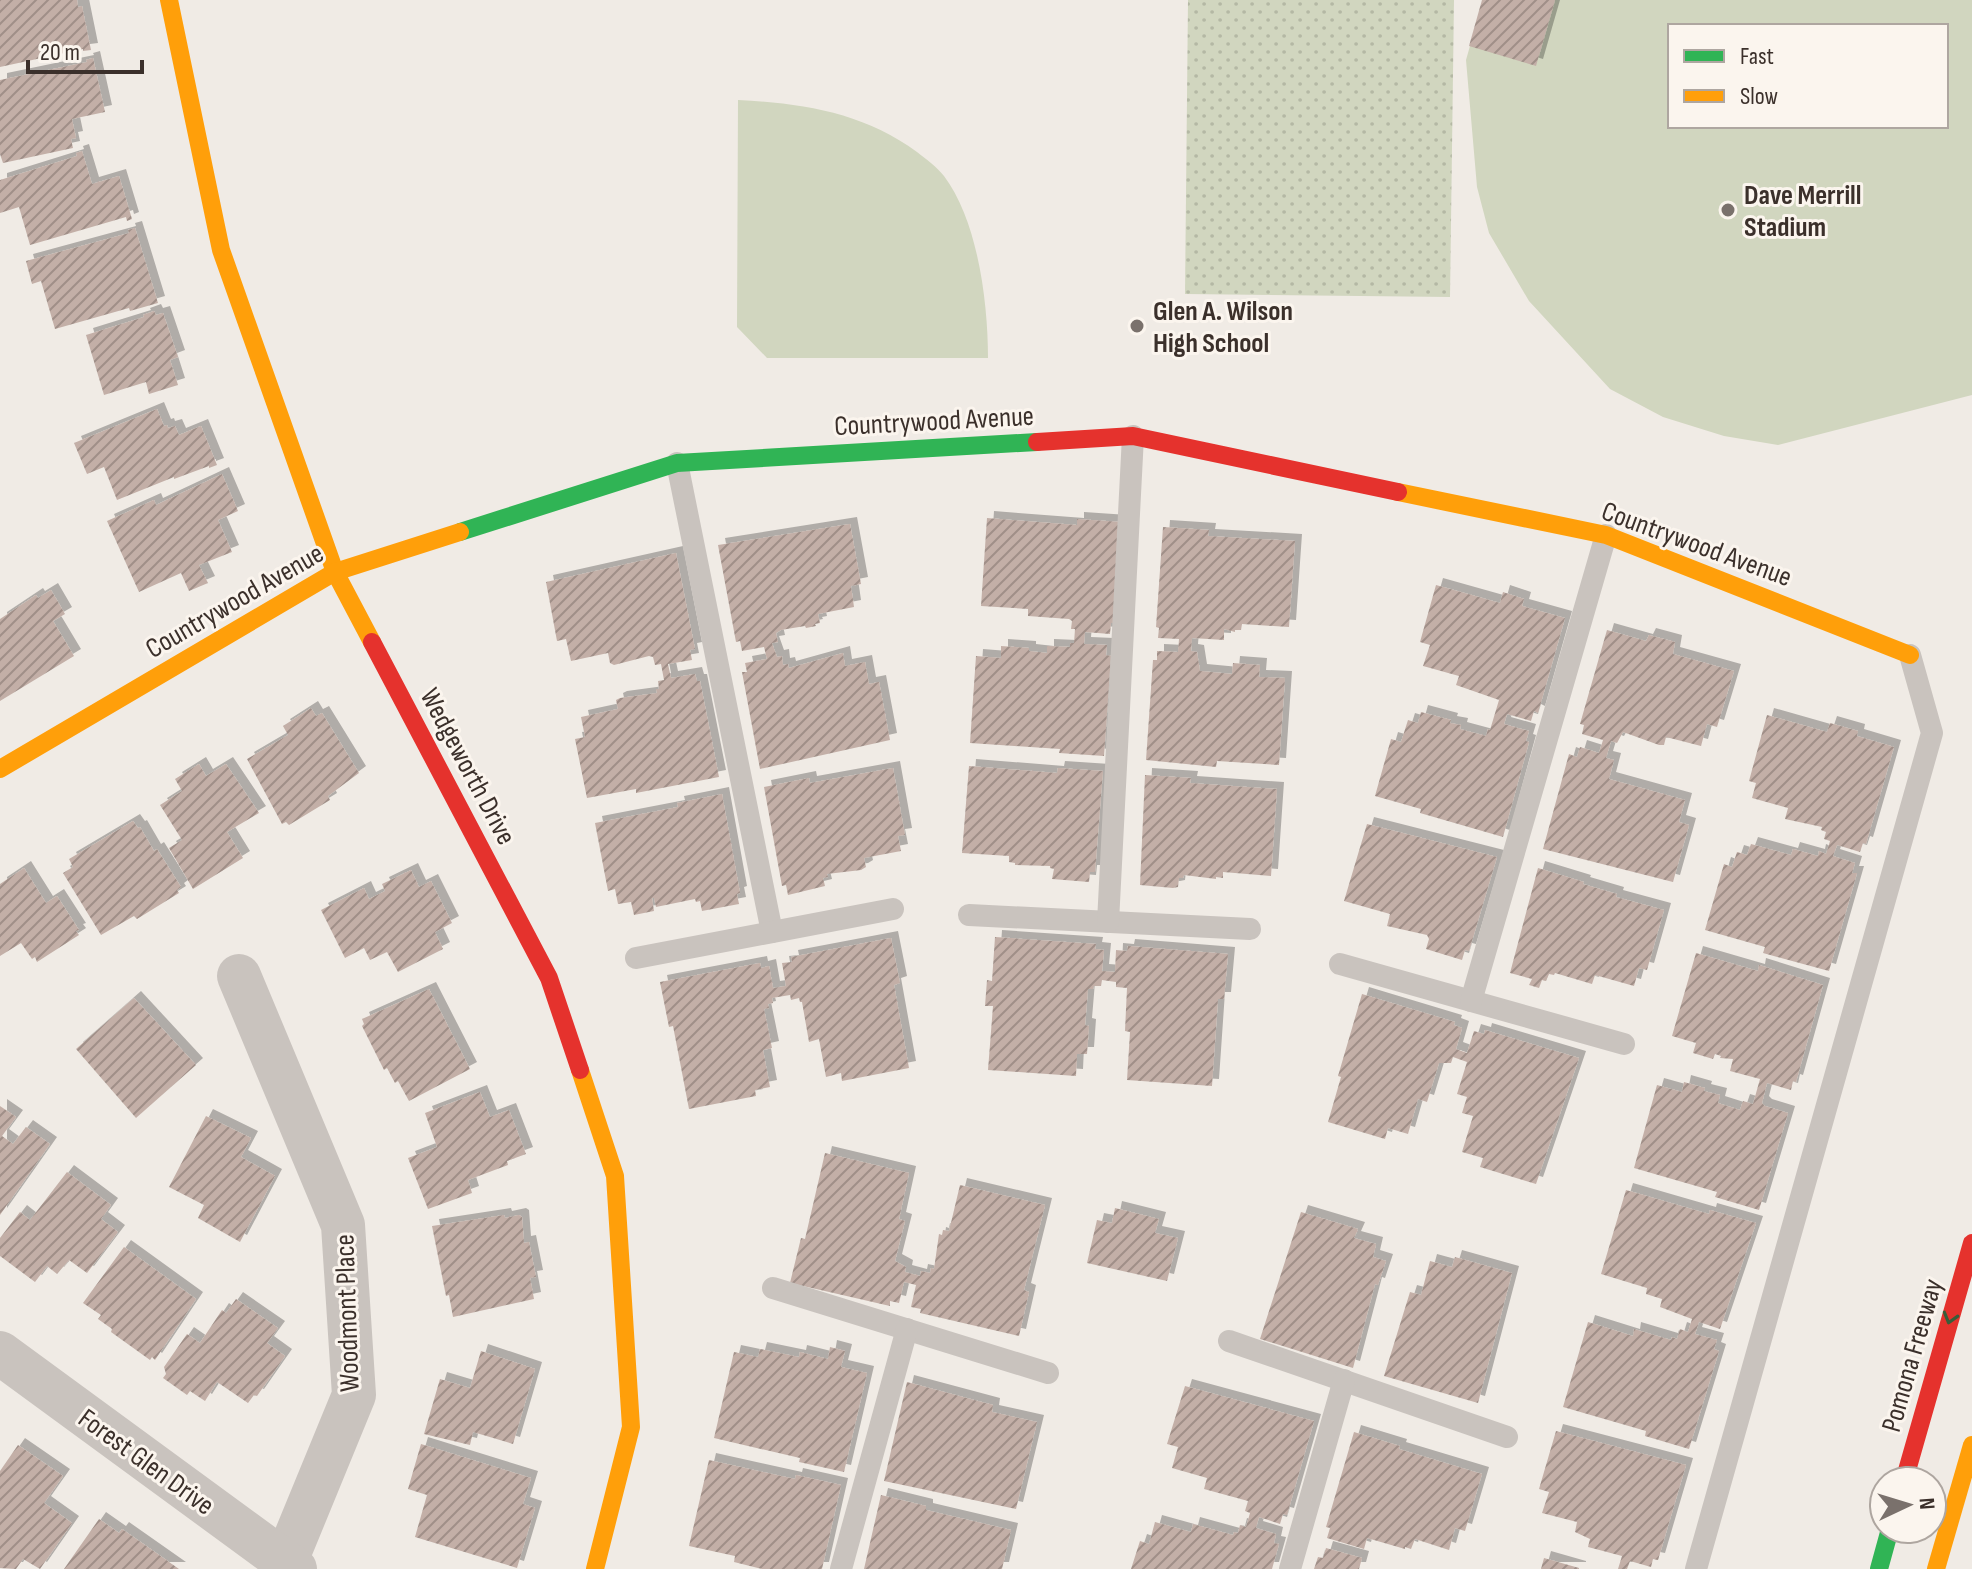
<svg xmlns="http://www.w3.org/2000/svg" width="1972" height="1569" viewBox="0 0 1972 1569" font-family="'Sofia Sans Condensed',sans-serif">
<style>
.green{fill:#d1d6bf;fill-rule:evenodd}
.park{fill:url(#park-dots)}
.building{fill:url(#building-hatch);filter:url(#shadow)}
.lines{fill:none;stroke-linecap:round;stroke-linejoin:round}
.lane{stroke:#c9c3be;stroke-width:22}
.street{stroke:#c9c3be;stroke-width:44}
.fast{stroke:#30b455;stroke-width:18}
.slow{stroke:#ff9f0a;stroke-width:18}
.jam{stroke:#e5322d;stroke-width:18}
.oneway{stroke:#375e3a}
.poi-dot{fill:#7a716c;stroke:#fbf5ee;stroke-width:3}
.labels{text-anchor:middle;stroke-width:6;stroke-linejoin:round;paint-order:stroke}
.poi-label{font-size:28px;font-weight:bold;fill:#3b302b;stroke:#fbf5ee;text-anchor:start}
.street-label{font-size:28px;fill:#3b302b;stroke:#fbf5ee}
</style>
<defs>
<pattern id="park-dots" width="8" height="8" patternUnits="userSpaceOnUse" patternTransform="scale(2)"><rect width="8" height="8" fill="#d1d6bf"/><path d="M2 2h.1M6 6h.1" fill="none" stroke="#b4b8a4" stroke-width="1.8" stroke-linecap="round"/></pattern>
<pattern id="building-hatch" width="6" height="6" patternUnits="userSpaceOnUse" patternTransform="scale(2)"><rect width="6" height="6" fill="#c3afa7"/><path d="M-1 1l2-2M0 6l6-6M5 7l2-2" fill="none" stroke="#a08f88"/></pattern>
<filter id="shadow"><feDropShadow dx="7" dy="-7" stdDeviation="0" flood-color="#0004"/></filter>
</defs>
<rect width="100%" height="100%" fill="#f0ebe5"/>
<g class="green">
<path d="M1483 0H1972V395L1778 445 1724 436 1663 417 1610 389 1529 301 1489 233 1477 187 1466 60ZM1670 26H1946V126H1670Z"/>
<path d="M738 100C803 103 864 113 917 152 926 159 937 167 944 176 978 221 988 303 988 358H767L737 327Z"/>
</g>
<polygon class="park" points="1188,0 1454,0 1450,297 1185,294"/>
<g class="building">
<polygon points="0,0 77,0 78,7 82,6 91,50 83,51 83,49 0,67"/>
<polygon points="1482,0 1555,0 1536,66 1469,46"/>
<polygon points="93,58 105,112 72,119 76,138 71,139 73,148 3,163 0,154 0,80 87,62 86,60"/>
<polygon points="82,151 92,184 119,176 132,219 127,221 126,217 30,245 19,207 0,213 0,180 77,156 76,153"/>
<polygon points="135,228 158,303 130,311 129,308 55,329 41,281 32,284 26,261 129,233 128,230"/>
<polygon points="154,311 156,315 163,313 178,357 170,360 178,385 149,394 146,382 104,395 86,335 144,317 143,315"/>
<polygon points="157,409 164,426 167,425 168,428 175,426 179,435 201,426 217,465 209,468 209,466 174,479 174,477 117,500 104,467 87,474 74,443"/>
<polygon points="222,474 238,511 218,520 232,552 199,565 208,583 189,591 181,573 139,592 107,521 154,500 156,505"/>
<polygon points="987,518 1077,525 1077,519 1121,522 1114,623 1111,623 1110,634 1085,632 1084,644 1107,645 1106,655 1111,656 1104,756 1059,753 1060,749 970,743 976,656 1001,658 1001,646 1029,648 1029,651 1047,653 1047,646 1070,647 1070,643 1074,643 1075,629 1071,629 1072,621 1069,619 1028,616 1028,609 981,606"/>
<polygon points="850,524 861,584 851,586 854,607 818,614 820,623 815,624 816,626 806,628 805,626 781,630 776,633 778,642 772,643 777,657 782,656 783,665 788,664 789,668 843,653 845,666 865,662 869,684 879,682 890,740 760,769 742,672 747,672 745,663 767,659 764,647 742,651 740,641 736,642 718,545"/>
<polygon points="1163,527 1209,530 1208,536 1295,541 1289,627 1242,624 1241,630 1235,630 1235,632 1224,629 1224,640 1192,638 1191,651 1197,652 1200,671 1232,674 1233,663 1260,665 1259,677 1285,678 1279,765 1217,761 1216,767 1146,760 1153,660 1157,660 1157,651 1178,652 1179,639 1158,638 1159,628 1156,627"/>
<polygon points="676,553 695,649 690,650 692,660 668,664 671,678 695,674 697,681 700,681 719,777 636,793 636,789 587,798 575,739 585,737 581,717 618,709 616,700 620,698 657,693 656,689 659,689 658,681 664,680 661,664 655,665 653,657 649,656 614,665 610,663 608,653 571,661 566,639 557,641 546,582"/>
<polygon points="1436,585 1500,603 1503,592 1524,599 1522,606 1565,618 1538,713 1534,711 1531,721 1507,714 1504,724 1529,731 1526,741 1529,742 1503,837 1420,813 1421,809 1375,796 1391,739 1401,742 1408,720 1418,723 1421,712 1451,720 1450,723 1461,725 1460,729 1486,736 1488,729 1490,730 1499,700 1456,685 1459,676 1423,666 1430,645 1420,642"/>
<polygon points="51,590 65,614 53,621 74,656 0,701 0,619 36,595 38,598"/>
<polygon points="1607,630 1646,641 1649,635 1675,642 1673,654 1734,671 1717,727 1707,724 1701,746 1666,737 1664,745 1659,745 1623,732 1617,743 1611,741 1606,758 1614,760 1609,779 1685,800 1679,822 1689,825 1673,882 1543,849 1569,754 1577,757 1580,747 1599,753 1603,740 1582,734 1584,725 1580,724"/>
<polygon points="311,708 316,716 322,713 359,773 328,796 330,800 289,825 286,822 282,824 247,759 288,735 283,726"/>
<polygon points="1767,715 1827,732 1830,723 1858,731 1857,736 1894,747 1866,844 1863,843 1860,852 1837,845 1833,856 1855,863 1852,873 1857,873 1829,971 1763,953 1765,947 1705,930 1724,864 1732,867 1737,852 1747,855 1751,844 1791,855 1793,849 1818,856 1819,851 1826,854 1830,841 1824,839 1826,832 1821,830 1822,827 1785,819 1788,808 1752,798 1756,783 1749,781"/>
<polygon points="199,764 206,776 226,764 259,813 227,832 243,858 193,889 169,848 182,840 160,805 182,791 175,779"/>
<polygon points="969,766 1057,773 1058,768 1103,771 1095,872 1090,872 1089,882 1052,879 1054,869 1050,868 1050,866 1015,865 1015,863 1009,862 1009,856 962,853"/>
<polygon points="893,768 905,835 898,836 901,851 864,858 866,867 861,870 827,874 828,877 823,878 825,886 788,895 786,885 782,886 764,787 809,778 810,783"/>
<polygon points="1145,775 1191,778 1190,783 1277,789 1271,876 1223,872 1223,878 1216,877 1216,879 1184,875 1183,878 1179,878 1178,887 1173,888 1140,885"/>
<polygon points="722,794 740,893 737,894 739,904 702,911 700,901 696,902 695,899 656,907 654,898 652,898 654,911 634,915 631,902 618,904 615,889 608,891 595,823 678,807 677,803"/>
<polygon points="133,821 138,828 140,827 154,851 157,849 181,887 177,890 179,893 137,919 134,916 101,935 63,873 73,867 69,859"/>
<polygon points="1367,824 1497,857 1469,951 1465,950 1462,960 1426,949 1429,939 1427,935 1387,926 1390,914 1344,901"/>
<polygon points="24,868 46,903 57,896 79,930 76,931 79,935 37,962 35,957 32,959 21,943 0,956 0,884"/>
<polygon points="1538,868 1584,882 1583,884 1617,894 1616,897 1664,910 1647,970 1639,968 1634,986 1595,975 1592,984 1555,973 1554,975 1549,974 1546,981 1542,980 1539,988 1529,985 1532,979 1510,973"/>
<polygon points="411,870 419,887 431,881 452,923 435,932 443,949 398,972 387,952 370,960 364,948 345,958 321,910 364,888 369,899 385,891 382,884"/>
<polygon points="995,937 1096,944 1095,949 1104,950 1102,971 1115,972 1116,950 1127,951 1128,946 1228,954 1224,999 1218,999 1212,1086 1127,1080 1130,1032 1125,1031 1127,988 1116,987 1116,982 1102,980 1101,986 1094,986 1093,989 1088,989 1085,1025 1089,1026 1087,1054 1077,1054 1076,1076 988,1070 993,1006 985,1006 987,980 992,981"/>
<polygon points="891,938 900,983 894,985 909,1068 842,1081 841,1073 826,1077 819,1039 809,1042 802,1002 800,1002 799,998 791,1000 790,995 772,998 773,1003 768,1004 769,1008 764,1009 772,1048 763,1050 770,1087 755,1090 756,1096 689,1109 673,1026 669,1027 660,982 760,963 761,968 769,966 773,988 786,986 782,963 792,962 791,957"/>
<polygon points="1696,953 1758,971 1759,965 1823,985 1796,1082 1793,1081 1791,1090 1767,1083 1762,1103 1765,1106 1788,1113 1759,1210 1715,1197 1717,1192 1634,1168 1657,1085 1682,1092 1684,1082 1705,1088 1704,1091 1720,1095 1718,1103 1740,1110 1743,1101 1753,1104 1760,1079 1730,1071 1733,1059 1720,1058 1721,1056 1715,1054 1713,1059 1693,1053 1696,1043 1672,1036"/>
<polygon points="429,989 470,1069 409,1101 398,1081 395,1083 387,1068 384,1070 362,1026 364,1024 362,1019"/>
<polygon points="1362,994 1455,1022 1454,1025 1462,1028 1456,1049 1467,1053 1474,1031 1484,1034 1485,1030 1579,1058 1536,1184 1480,1167 1483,1158 1462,1152 1473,1116 1462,1113 1467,1097 1457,1094 1467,1062 1453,1057 1451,1063 1439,1063 1427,1102 1418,1099 1408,1134 1388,1128 1385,1139 1328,1122 1341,1077 1338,1076"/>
<polygon points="134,998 196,1065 136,1118 76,1049"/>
<polygon points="480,1092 490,1117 509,1110 526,1154 507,1161 508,1165 468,1180 472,1193 428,1209 408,1158 437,1147 425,1113"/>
<polygon points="0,1106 16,1117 2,1136 13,1144 26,1127 50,1144 0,1215"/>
<polygon points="206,1116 251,1138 241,1157 275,1176 240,1242 198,1218 204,1205 169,1187"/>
<polygon points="825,1153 909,1173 899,1219 905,1221 895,1261 906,1267 905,1272 920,1276 921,1271 930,1273 931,1268 934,1269 939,1234 942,1235 943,1230 949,1231 960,1185 1045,1205 1024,1290 1029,1292 1019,1336 920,1313 921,1309 911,1307 916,1285 904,1282 899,1303 890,1301 890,1306 790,1283 801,1238 805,1239"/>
<polygon points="67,1172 111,1205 101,1219 118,1232 87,1273 69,1260 57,1274 47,1266 35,1282 0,1256 0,1238 20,1212 30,1220"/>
<polygon points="1626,1190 1709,1214 1710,1210 1756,1223 1720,1329 1699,1322 1695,1334 1717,1340 1714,1349 1719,1351 1689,1449 1645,1436 1646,1431 1563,1407 1588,1322 1633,1336 1634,1329 1671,1340 1672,1337 1677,1339 1680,1329 1688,1332 1692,1319 1660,1307 1662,1299 1646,1294 1647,1288 1601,1274"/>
<polygon points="1115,1208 1159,1219 1155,1233 1178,1238 1167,1281 1087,1263 1097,1220 1112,1223"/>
<polygon points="1301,1212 1358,1229 1354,1238 1376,1244 1373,1257 1386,1261 1378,1285 1375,1284 1353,1368 1260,1339"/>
<polygon points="504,1215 505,1218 519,1215 522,1217 524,1243 529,1242 536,1277 530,1278 534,1299 453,1317 449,1295 446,1296 432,1226"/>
<polygon points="124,1247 196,1299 155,1360 152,1357 150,1360 111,1332 112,1329 98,1319 101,1315 83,1303"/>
<polygon points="1455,1257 1512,1273 1478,1403 1384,1376 1410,1292 1421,1295 1430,1261 1452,1267"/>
<polygon points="236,1299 278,1328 267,1343 285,1356 257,1396 254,1395 248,1403 217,1382 205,1401 190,1391 187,1395 163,1378 166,1374 164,1367 187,1334 200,1343 222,1310 226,1313"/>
<polygon points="830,1347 845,1351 841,1367 867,1373 844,1472 799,1462 800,1458 714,1438 734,1352 758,1357 760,1349 799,1357 800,1352 828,1359"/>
<polygon points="481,1351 535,1369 513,1444 473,1432 470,1445 424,1434 440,1379 470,1388"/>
<polygon points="907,1382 993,1405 992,1412 1037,1422 1016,1509 884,1481"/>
<polygon points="1185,1386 1314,1421 1287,1515 1283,1514 1280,1524 1259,1517 1256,1528 1276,1534 1274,1543 1279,1544 1272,1569 1131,1569 1140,1541 1149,1544 1155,1522 1191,1532 1193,1524 1233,1535 1234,1532 1238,1533 1240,1525 1246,1527 1250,1513 1245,1511 1248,1501 1204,1489 1207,1478 1172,1468 1178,1447 1167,1444"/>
<polygon points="1556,1431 1686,1465 1658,1560 1653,1559 1651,1567 1630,1561 1627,1569 1618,1569 1622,1556 1588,1547 1590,1539 1575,1532 1577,1522 1542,1513 1549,1492 1539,1489"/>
<polygon points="1354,1432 1400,1446 1399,1449 1482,1474 1465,1531 1455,1528 1449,1550 1415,1539 1411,1549 1405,1547 1405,1549 1367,1538 1364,1549 1327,1538 1330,1528 1326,1527"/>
<polygon points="421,1444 531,1478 523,1504 535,1508 517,1568 415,1537 427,1495 408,1489"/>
<polygon points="18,1445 63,1476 44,1503 72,1523 40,1569 23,1559 16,1569 0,1568 0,1471"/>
<polygon points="709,1460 795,1479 796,1475 841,1485 822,1569 762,1569 734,1562 735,1556 689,1546"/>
<polygon points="881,1495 926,1506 926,1510 1011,1530 1002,1569 864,1569"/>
<polygon points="99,1519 119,1533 122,1529 179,1569 64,1569"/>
<polygon points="1326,1548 1362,1558 1359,1569 1314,1569 1318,1557 1323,1558"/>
<polygon points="1544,1558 1579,1568 1579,1569 1541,1569"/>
</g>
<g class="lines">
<g class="lane">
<polyline points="677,463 772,932"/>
<polyline points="969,915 1250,929"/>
<polyline points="1108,922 1133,436"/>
<polyline points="636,958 893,909"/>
<polyline points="1340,964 1624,1044"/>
<polyline points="1471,1001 1606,535"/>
<polyline points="773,1288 1048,1373"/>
<polyline points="1229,1341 1507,1437"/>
<polyline points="841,1569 907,1329"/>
<polyline points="1290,1569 1344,1380"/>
<polyline points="1696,1569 1932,733 1910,655"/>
</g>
<g class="street">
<polyline points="239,976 343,1225 354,1395 285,1563"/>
<polyline points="0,1353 295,1569"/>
</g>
<g class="fast">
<polyline points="460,532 677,463 1037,442"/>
<polyline points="1879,1569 1890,1529"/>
</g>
<g class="slow">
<polyline points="169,0 221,250 335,572 372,642"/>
<polyline points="1398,492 1606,535 1910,655"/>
<polyline points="0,769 335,572 460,532"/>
<polyline points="580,1070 615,1176 631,1427 595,1569"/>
<polyline points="1936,1569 1972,1445"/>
</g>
<g class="jam">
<polyline points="1037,442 1133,436 1398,492"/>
<polyline points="372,642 549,978 580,1070"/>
<polyline points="1904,1481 1972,1243"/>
</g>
</g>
<defs><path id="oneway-chevron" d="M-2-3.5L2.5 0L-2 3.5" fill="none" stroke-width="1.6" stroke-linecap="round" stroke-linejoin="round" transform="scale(2)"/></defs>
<use class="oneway" href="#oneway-chevron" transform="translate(1950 1318) rotate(106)"/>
<g class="poi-dot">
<circle cx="1728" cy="210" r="8"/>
<circle cx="1137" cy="326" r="8"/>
</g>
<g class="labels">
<g class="poi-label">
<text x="1744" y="204">Dave Merrill<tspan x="1744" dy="32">Stadium</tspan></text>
<text x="1153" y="320">Glen A. Wilson<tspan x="1153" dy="32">High School</tspan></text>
</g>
<g class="street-label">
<text transform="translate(934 420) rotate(-3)" y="10">Countrywood Avenue</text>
<text transform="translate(1697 543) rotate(20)" y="10">Countrywood Avenue</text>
<text transform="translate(234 600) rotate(-30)" y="10">Countrywood Avenue</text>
<text transform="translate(469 766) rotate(62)" y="10">Wedgeworth Drive</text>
<text transform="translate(346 1313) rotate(-92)" y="10">Woodmont Place</text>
<text transform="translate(1911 1355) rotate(-74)" y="10">Pomona Freeway</text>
<text transform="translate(147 1461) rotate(36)" y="10">Forest Glen Drive</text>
</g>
</g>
<rect x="1668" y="24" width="280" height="104" fill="#fbf5ee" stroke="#aea6a0" stroke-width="2"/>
<rect x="1684" y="50" width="40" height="12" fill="#30b455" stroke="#aea6a0" stroke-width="2"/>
<text x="1740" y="64" font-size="24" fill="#3b302b">Fast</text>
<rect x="1684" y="90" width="40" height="12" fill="#ff9f0a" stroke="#aea6a0" stroke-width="2"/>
<text x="1740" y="104" font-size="24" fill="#3b302b">Slow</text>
<g transform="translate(1908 1505) rotate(86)"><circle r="38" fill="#fbf5ee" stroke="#aea6a0" stroke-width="2"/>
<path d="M0-6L14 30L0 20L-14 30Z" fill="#7a716c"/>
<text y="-12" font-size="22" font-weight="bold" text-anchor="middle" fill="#3b302b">N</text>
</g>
<path d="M28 60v12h114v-12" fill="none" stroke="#3b302b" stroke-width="4"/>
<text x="40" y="60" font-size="24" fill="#3b302b" stroke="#fbf5ee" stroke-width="6" paint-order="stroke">20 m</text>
</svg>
